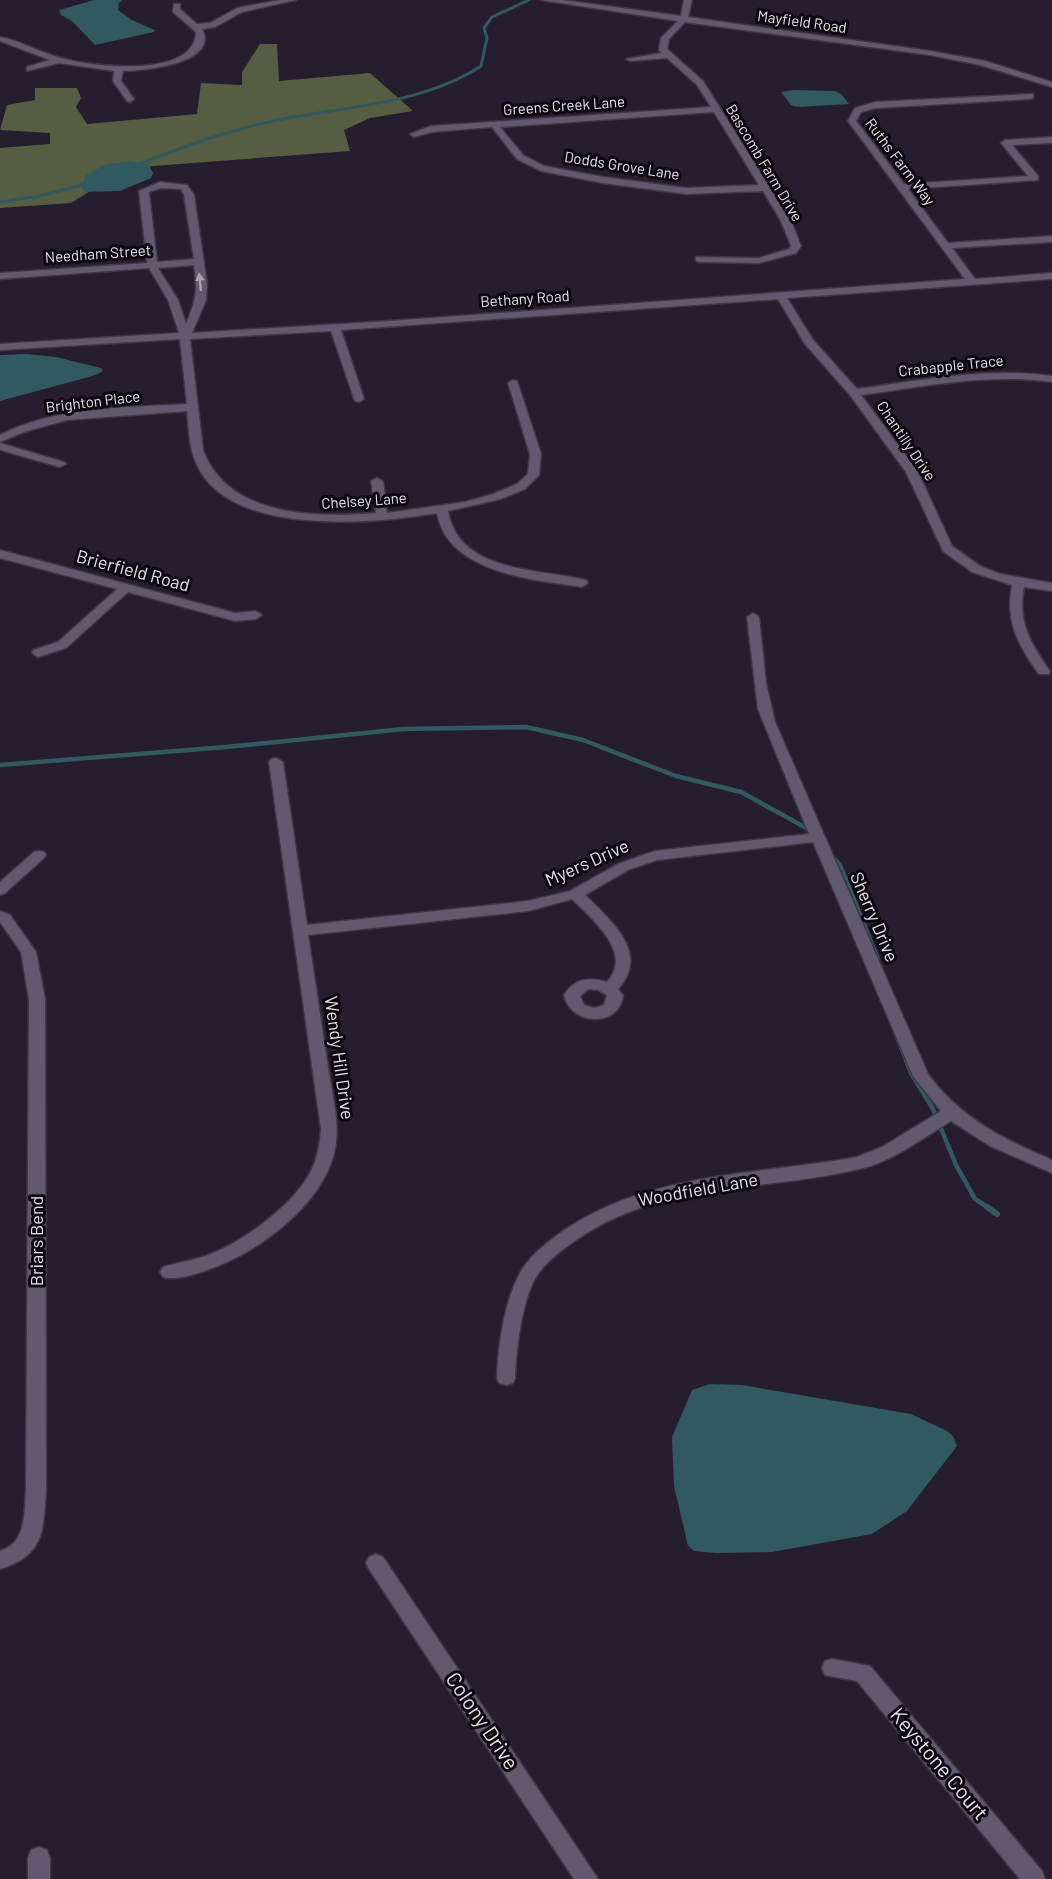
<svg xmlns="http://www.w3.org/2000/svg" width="1052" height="1879" viewBox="0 0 1052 1879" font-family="Barlow,sans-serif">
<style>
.forest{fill:#555e42}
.water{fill:#325860}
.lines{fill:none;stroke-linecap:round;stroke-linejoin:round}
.stream-far2{stroke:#325860;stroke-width:3}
.stream-far1{stroke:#325860;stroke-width:4.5}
.stream{stroke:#325860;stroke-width:6}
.minor-casing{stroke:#3e3745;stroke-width:3}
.minor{fill:#63596e;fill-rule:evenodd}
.oneway{fill:#aaa3b3}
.labels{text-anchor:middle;stroke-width:6;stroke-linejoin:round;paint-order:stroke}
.far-street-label{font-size:15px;fill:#e5dfeb;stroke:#0d0910}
.street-label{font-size:18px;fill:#e5dfeb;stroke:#0d0910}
.near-street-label{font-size:21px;fill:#e5dfeb;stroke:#0d0910}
</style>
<rect width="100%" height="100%" fill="#261d2e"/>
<polygon class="forest" points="260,44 277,44 279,81 370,73 413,111 370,118 344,130 350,151 127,168 71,203 0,208 0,148 50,144 50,133 0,130 7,105 35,100 35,88 77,88 81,98 76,107 87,124 197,114 201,83 242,85 242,72"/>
<g class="water">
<polygon points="94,0 122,0 119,3 118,10 132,20 155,30 154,32 95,45 72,21 61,15 59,10"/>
<polygon points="793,90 835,91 841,94 849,104 798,107 791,105 781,92"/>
<polygon points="130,161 149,165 153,173 151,178 120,191 84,192 82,188 85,176 104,165"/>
<polygon points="27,354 56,357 101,368 103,371 96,375 0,401 0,355"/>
<polygon points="710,1384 742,1385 911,1414 947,1431 953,1436 957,1446 907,1511 872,1534 772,1552 716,1553 694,1551 688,1546 674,1486 672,1437 692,1390"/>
</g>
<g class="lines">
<g class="stream-far2">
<path d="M135 166C183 146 232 129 283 119 350 106 422 104 481 66L487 38 484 28 492 17 529 0"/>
<polyline points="0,202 40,196 88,183"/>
</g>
<g class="stream-far1">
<polyline points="0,765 226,747 404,729 526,727 583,740 676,776 741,792 810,830"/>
<polyline points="831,855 840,865 878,959"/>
<polyline points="897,1037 911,1073 933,1109 956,1165 975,1199 989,1208"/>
</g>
<polyline class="stream" points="987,1207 997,1214"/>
<defs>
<g id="minor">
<path d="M280 0H296L242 12 215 27 202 29C220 64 142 71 123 71L121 81 134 99 130 102 127 101 113 81 114 71 59 63 27 71V67L50 60 0 41V37C22 41 40 53 61 58 91 67 195 79 196 32L173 12 174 4H180V9L197 24 210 23 237 8Z"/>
<path d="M541 0H562L681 16 684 0H692L688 17 930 51 985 61 1052 82V87L980 65 930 55 685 22 669 39 667 49 703 81 791 221 801 246 796 253 759 263 699 262 696 261V257L759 258 789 249 791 246 781 221 763 191 686 194 603 183 541 171 517 159 492 127 432 132 414 137 410 134 431 126 711 107 697 85 667 58 630 61 626 59 662 53 659 50 661 38 678 21ZM714 112 759 185 686 188 603 177 544 166 523 155 500 127Z"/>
<path d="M1033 94V98L1030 99 876 108 861 112 856 121 904 184 1028 176 1001 143 1005 140 1052 137V143L1012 145 1038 176V180L908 189 948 243 1052 236V242L952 248 975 279 1052 273V279L787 298 813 340 857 389C922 380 986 367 1052 376V382C988 373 925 386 861 395L918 472 952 546 980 566 1000 574 1052 583V591L1024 587C1017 622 1031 644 1050 671L1049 674H1039C1018 645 1005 621 1012 585L972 572 943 551 906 472 850 395 805 344 778 299 341 330 364 399 359 402 355 401 331 331 190 339 203 450C228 517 315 518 376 513L371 481 377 478 383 481 387 513 465 502 493 494 517 484 528 474 530 454 508 383 513 380 517 381 541 454 539 475 525 489 501 499 448 511C458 573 541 569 586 580L588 583 582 587C534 580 447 573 437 513 373 524 230 537 197 465 189 448 189 429 187 411L67 420 24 432 0 442V435C57 406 124 408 187 404L180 339 0 350V344L179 333 168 300 149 268 0 279V273L147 263 139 191 160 182 187 185 194 195 207 284 206 300 192 333 390 321 965 279 848 121 855 108 875 102ZM161 188 181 189 184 195 194 259 157 262 149 192ZM194 265C198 290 196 300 186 324L178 300 158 268Z"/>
<polygon points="0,443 64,462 66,464 60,467 0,450"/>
<polygon points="0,550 235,613 256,611 262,615 256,619 235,621 128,592 66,648 38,657 32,653 33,650 58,642 117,589 0,558"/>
<path d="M753 613 759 617 766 683 775 722 928 1074C960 1118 1003 1139 1052 1160V1173L990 1146 951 1121C923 1138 892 1162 859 1169 764 1192 660 1181 576 1240 562 1250 546 1261 536 1277 522 1300 516 1350 515 1378L513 1383 506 1385 499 1383 497 1378C498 1345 505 1296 523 1268 533 1253 549 1241 563 1231 649 1172 758 1175 857 1157L882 1147 941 1111 913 1076 813 842 657 860 628 870 585 895C610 920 651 953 618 989L623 995C620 1028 570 1026 564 995 575 978 589 977 607 982 634 953 592 919 572 899L528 911 308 935C315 979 321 1023 328 1067 332 1096 342 1128 333 1157 321 1198 281 1232 245 1253 227 1263 182 1283 163 1277L160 1272 163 1267C179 1262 196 1260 211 1254 246 1240 296 1203 312 1169 318 1156 320 1143 321 1129L269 762 271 759 276 758 283 762 307 925 528 901 570 891 618 864 655 851 809 834 758 709 747 617ZM588 989 598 990 607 995 604 1005 594 1008 584 1005 580 996Z"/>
<polygon points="39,851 44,852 46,855 44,858 5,893 0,895 0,882 34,852"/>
<path d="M0 911 10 915 36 952 45 999 46 1490C43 1531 45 1555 0 1569V1551C27 1543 24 1513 26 1490L29 999 21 952 0 922Z"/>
<polygon points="376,1554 383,1557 598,1879 574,1879 369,1569 366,1563 369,1557"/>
<polygon points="832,1659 870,1666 1042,1871 1045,1879 1020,1879 857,1681 825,1675 822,1668 825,1661"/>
<polygon points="39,1847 47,1850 50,1858 50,1879 28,1879 28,1858 31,1850"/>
</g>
</defs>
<use href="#minor" class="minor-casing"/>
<use href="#minor" class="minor"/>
</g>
<defs><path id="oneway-solid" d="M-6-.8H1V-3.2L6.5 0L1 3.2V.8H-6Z" transform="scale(1.5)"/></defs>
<use class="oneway" href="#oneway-solid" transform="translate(200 282) rotate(-96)"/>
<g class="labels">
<g class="far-street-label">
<text transform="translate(802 22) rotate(8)" y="5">Mayfield Road</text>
<text transform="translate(564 106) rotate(-4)" y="5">Greens Creek Lane</text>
<text transform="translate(900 162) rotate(53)" y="5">Ruths Farm Way</text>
<text transform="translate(764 163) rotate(59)" y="5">Bascomb Farm Drive</text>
<text transform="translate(622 166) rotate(9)" y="5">Dodds Grove Lane</text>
<text transform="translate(98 254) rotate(-4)" y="5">Needham Street</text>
<text transform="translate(525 299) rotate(-4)" y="5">Bethany Road</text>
<text transform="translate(951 366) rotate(-6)" y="5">Crabapple Trace</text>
<text transform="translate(93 402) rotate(-7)" y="5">Brighton Place</text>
<text transform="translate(906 441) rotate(56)" y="5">Chantilly Drive</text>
<text transform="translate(364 501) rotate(-4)" y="5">Chelsey Lane</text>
</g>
<g class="street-label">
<text transform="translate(133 571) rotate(15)" y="6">Brierfield Road</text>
<text transform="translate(587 863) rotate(-24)" y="6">Myers Drive</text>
<text transform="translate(874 917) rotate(67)" y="6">Sherry Drive</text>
<text transform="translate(339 1058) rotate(82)" y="6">Wendy Hill Drive</text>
<text transform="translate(698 1190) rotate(-10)" y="6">Woodfield Lane</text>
<text transform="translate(37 1241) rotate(-90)" y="6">Briars Bend</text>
</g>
<g class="near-street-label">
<text transform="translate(482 1721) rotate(56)" y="7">Colony Drive</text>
<text transform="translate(939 1764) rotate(50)" y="7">Keystone Court</text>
</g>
</g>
</svg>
